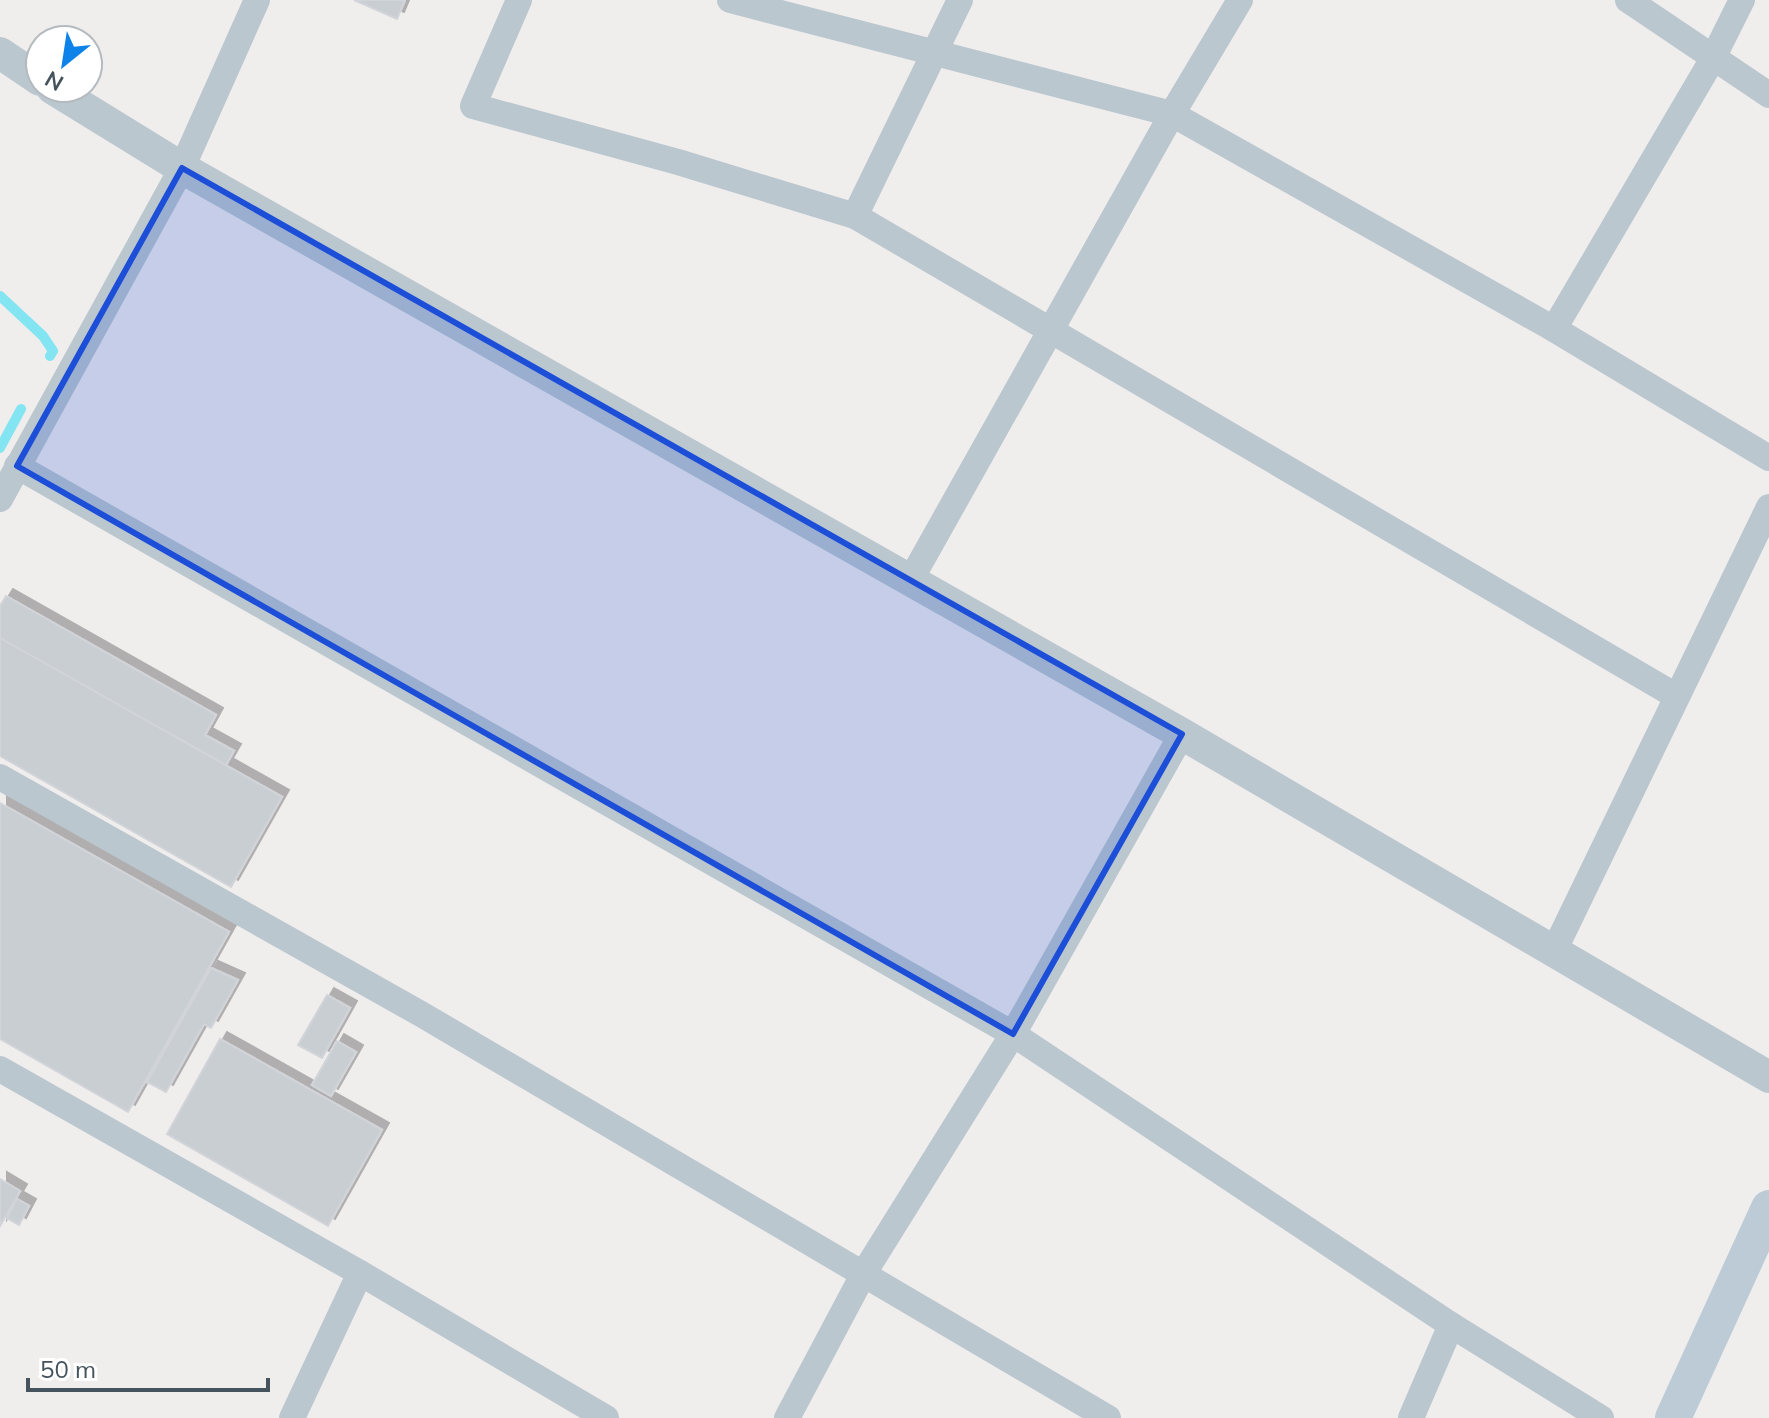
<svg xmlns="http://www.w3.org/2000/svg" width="1769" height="1418" viewBox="0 0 1769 1418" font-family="Mulish,sans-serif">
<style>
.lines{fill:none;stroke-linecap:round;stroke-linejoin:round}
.stream{stroke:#82e5f1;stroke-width:10}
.building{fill:#c9ced3;stroke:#d1d4d9;stroke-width:2;filter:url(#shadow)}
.minor{stroke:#bac7ce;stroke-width:26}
.tertiary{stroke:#bac7ce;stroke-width:32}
.secondary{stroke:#bccbd6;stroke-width:36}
.marked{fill:#1d4ed8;fill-opacity:0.2;stroke:#1d4ed8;stroke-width:6;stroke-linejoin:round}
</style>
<defs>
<filter id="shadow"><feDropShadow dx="7" dy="-7" stdDeviation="0" flood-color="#0004"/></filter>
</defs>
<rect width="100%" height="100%" fill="#f0eded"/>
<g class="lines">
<g class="stream">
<polyline points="0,296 43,336 53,351 50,356"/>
<polyline points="0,448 21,409"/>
</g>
</g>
<g class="building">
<polygon points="354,0 405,0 397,19"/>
<polygon points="6,596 216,715 205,735 234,751 226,765 0,638 0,606"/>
<polygon points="0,638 282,797 231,887 0,756"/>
<polygon points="0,803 229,932 128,1112 0,1039"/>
<polygon points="211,968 238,980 211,1028 204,1024 166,1092 147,1082"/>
<polygon points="327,995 350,1008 322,1058 298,1045"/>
<polygon points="220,1039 382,1130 328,1226 167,1134"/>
<polygon points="337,1041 356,1052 331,1096 312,1085"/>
<polygon points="0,1179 20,1191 0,1226"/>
<polygon points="17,1199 29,1206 19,1225 7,1218"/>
</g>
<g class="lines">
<g class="minor">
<polyline points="519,0 473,106 678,162 855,216 1676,696"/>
<polyline points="730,0 1172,114 1554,329 1769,458"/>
<polyline points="1628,0 1769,95"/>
<polyline points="855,216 960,0"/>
<polyline points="1554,329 1712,60 1742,0"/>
<polyline points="17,466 1013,1034 1451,1325 1601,1418"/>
<polyline points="0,499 182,168 257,0"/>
<polyline points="910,581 1172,114 1240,0"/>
<polyline points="0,777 421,1014 1108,1418"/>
<polyline points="1554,951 1769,507"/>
<polyline points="0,1069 360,1273 606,1418"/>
<polyline points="292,1418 360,1273"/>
<polyline points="787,1418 864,1273 1013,1034 1182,734"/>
<polyline points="1411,1418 1451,1325"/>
</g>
<g class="tertiary">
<polyline points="0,53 40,80"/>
<polyline points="52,88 182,168 1182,734 1769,1077"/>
</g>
<polyline class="secondary" points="1673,1418 1769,1208"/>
</g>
<path class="marked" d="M182 168 1182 734 1013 1034 17 466Z"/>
<g transform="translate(64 64) rotate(210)"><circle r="38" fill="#ffffff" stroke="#b4babe" stroke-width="2"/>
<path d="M0-6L14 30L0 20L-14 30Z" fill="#0d83ea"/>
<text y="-12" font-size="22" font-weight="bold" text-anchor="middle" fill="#44535c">N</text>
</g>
<path d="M28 1378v12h240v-12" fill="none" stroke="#44535c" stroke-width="4"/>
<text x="40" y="1378" font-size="24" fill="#44535c" stroke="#ffffff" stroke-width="6" paint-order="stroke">50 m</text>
</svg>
